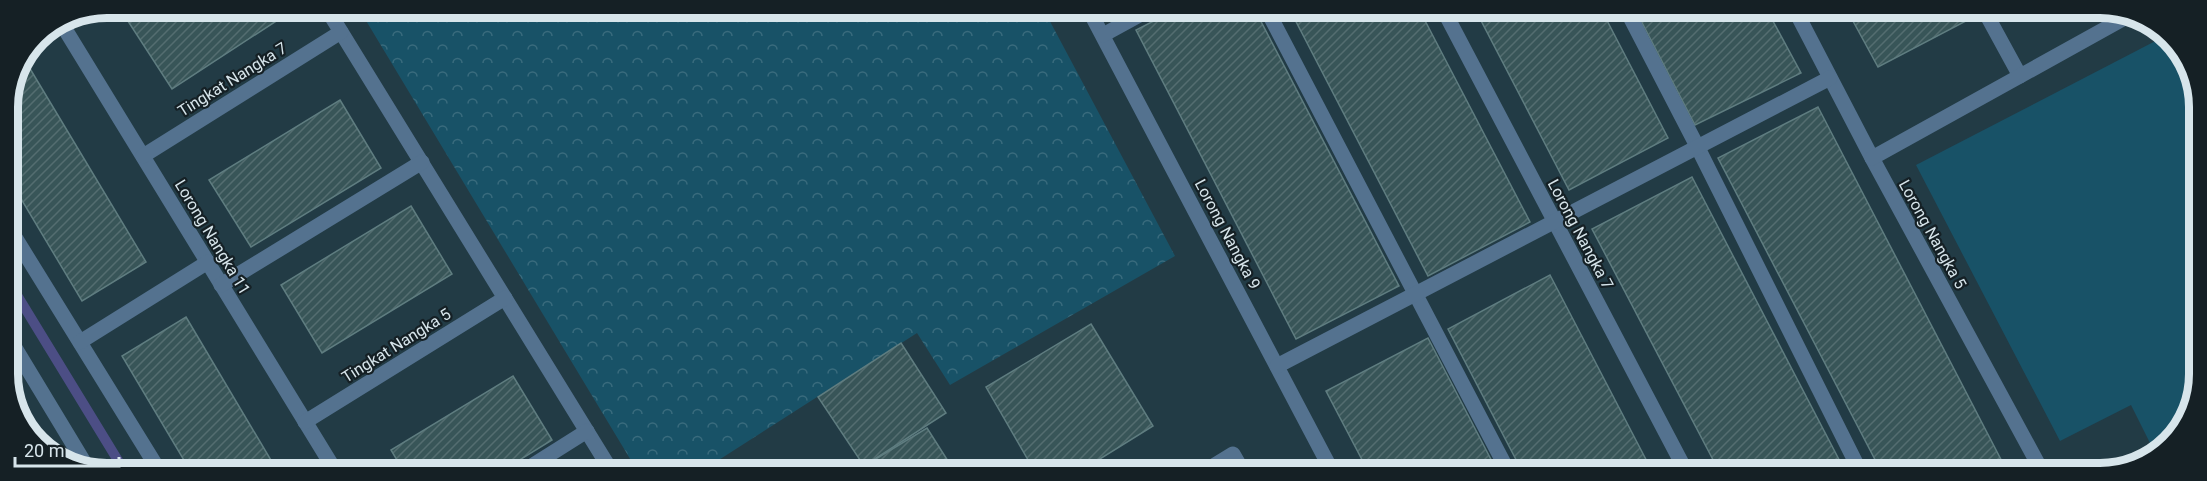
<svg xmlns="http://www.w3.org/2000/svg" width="2207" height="481" viewBox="0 0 2207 481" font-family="Roboto,sans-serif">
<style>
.forest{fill:url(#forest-crowns)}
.pitch{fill:#185267}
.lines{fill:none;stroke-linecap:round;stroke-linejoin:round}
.stream{stroke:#4c4e85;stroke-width:10}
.building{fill:url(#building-hatch);stroke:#5f7d80;stroke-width:1.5}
.minor{stroke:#54728f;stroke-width:15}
.labels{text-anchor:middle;stroke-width:4.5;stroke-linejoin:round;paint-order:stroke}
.street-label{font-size:16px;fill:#d7e5eb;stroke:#152025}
.rim{fill:none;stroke:#d7e5eb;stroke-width:8}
</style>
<defs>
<pattern id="forest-crowns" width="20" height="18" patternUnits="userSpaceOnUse" patternTransform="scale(1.5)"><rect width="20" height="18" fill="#185267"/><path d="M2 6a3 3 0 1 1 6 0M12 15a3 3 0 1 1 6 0" fill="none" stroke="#396b7d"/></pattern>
<pattern id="building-hatch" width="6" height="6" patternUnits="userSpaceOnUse" patternTransform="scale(1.5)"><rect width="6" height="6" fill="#385558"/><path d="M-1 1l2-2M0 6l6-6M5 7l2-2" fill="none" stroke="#546d70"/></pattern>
</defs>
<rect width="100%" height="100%" fill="#223b45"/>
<polygon class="forest" points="1045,12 1175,256 950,385 917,333 700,472 638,472 362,14"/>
<polygon class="pitch" points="2167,35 2170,36 2198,87 2198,393 2165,449 2155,453 2131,405 2060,441 1916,165"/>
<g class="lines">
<polyline class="stream" points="9,282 125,472"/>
</g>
<g class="building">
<polygon points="1767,10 1801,73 1695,125 1636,11"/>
<polygon points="1847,10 1960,10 1966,21 1878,67"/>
<polygon points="1420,11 1530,222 1428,276 1291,12"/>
<polygon points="1476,11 1602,11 1668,138 1569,190"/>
<polygon points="1171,12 1256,12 1399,286 1296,339 1136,30"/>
<polygon points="287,14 172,89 124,15"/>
<polygon points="26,62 146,262 82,301 8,177 8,101"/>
<polygon points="340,100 381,168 251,247 209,180"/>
<polygon points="1818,107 2008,473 1882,473 1718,158"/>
<polygon points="1692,177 1846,473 1720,473 1592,229"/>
<polygon points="411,206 452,274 322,353 281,285"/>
<polygon points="1550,275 1653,473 1523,473 1448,329"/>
<polygon points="186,317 278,472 191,472 122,356"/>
<polygon points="1091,324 1153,426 1079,472 1035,472 986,387"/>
<polygon points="1428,338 1498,473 1369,473 1326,391"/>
<polygon points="901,343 946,413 864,466 818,397"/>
<polygon points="513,376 552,440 500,472 404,472 391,450"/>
<polygon points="927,428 955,472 855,472 864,466"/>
<polygon points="570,465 575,472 558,472"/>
</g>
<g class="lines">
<g class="minor">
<polyline points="1795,10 1872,158 2043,473"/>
<polyline points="1984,10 2020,76"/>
<polyline points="1444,11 1687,473"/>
<polyline points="1627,11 1698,148 1861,473"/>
<polyline points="1090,12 1333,473"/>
<polyline points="1268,12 1509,473"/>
<polyline points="330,14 612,472"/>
<polyline points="60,21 336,472"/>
<polyline points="1103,35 1145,12"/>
<polyline points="143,156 341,32"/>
<polyline points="1872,158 2130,15"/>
<polyline points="8,226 160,472"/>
<polyline points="221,285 422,162"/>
<polyline points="9,338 90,472"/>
<polyline points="80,342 208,262"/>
<polyline points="1277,366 1830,78"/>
<polyline points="305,422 505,298"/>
<polyline points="522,472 587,431"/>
<polyline points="1202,473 1233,454 1244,473"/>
</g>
</g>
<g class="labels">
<g class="street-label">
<text transform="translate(232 79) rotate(-32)" y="6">Tingkat Nangka 7</text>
<text transform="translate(1228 234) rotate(62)" y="6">Lorong Nangka 9</text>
<text transform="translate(1581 234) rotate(62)" y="6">Lorong Nangka 7</text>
<text transform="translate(1933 234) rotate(61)" y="6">Lorong Nangka 5</text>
<text transform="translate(213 237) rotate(59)" y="6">Lorong Nangka 11</text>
<text transform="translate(396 345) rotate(-32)" y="6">Tingkat Nangka 5</text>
</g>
</g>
<path d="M0 0H2207V481H0ZM107 18H2100A89 89 0 0 1 2189 107V374A89 89 0 0 1 2100 463H107A89 89 0 0 1 18 374V107A89 89 0 0 1 107 18Z" fill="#152025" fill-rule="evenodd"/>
<path class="rim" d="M107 18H2100A89 89 0 0 1 2189 107V374A89 89 0 0 1 2100 463H107A89 89 0 0 1 18 374V107A89 89 0 0 1 107 18Z"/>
<path d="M15 457v9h104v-9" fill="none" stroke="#d7e5eb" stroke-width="3"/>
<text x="24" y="457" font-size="18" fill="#d7e5eb" stroke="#152025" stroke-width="4.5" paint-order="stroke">20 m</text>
</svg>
